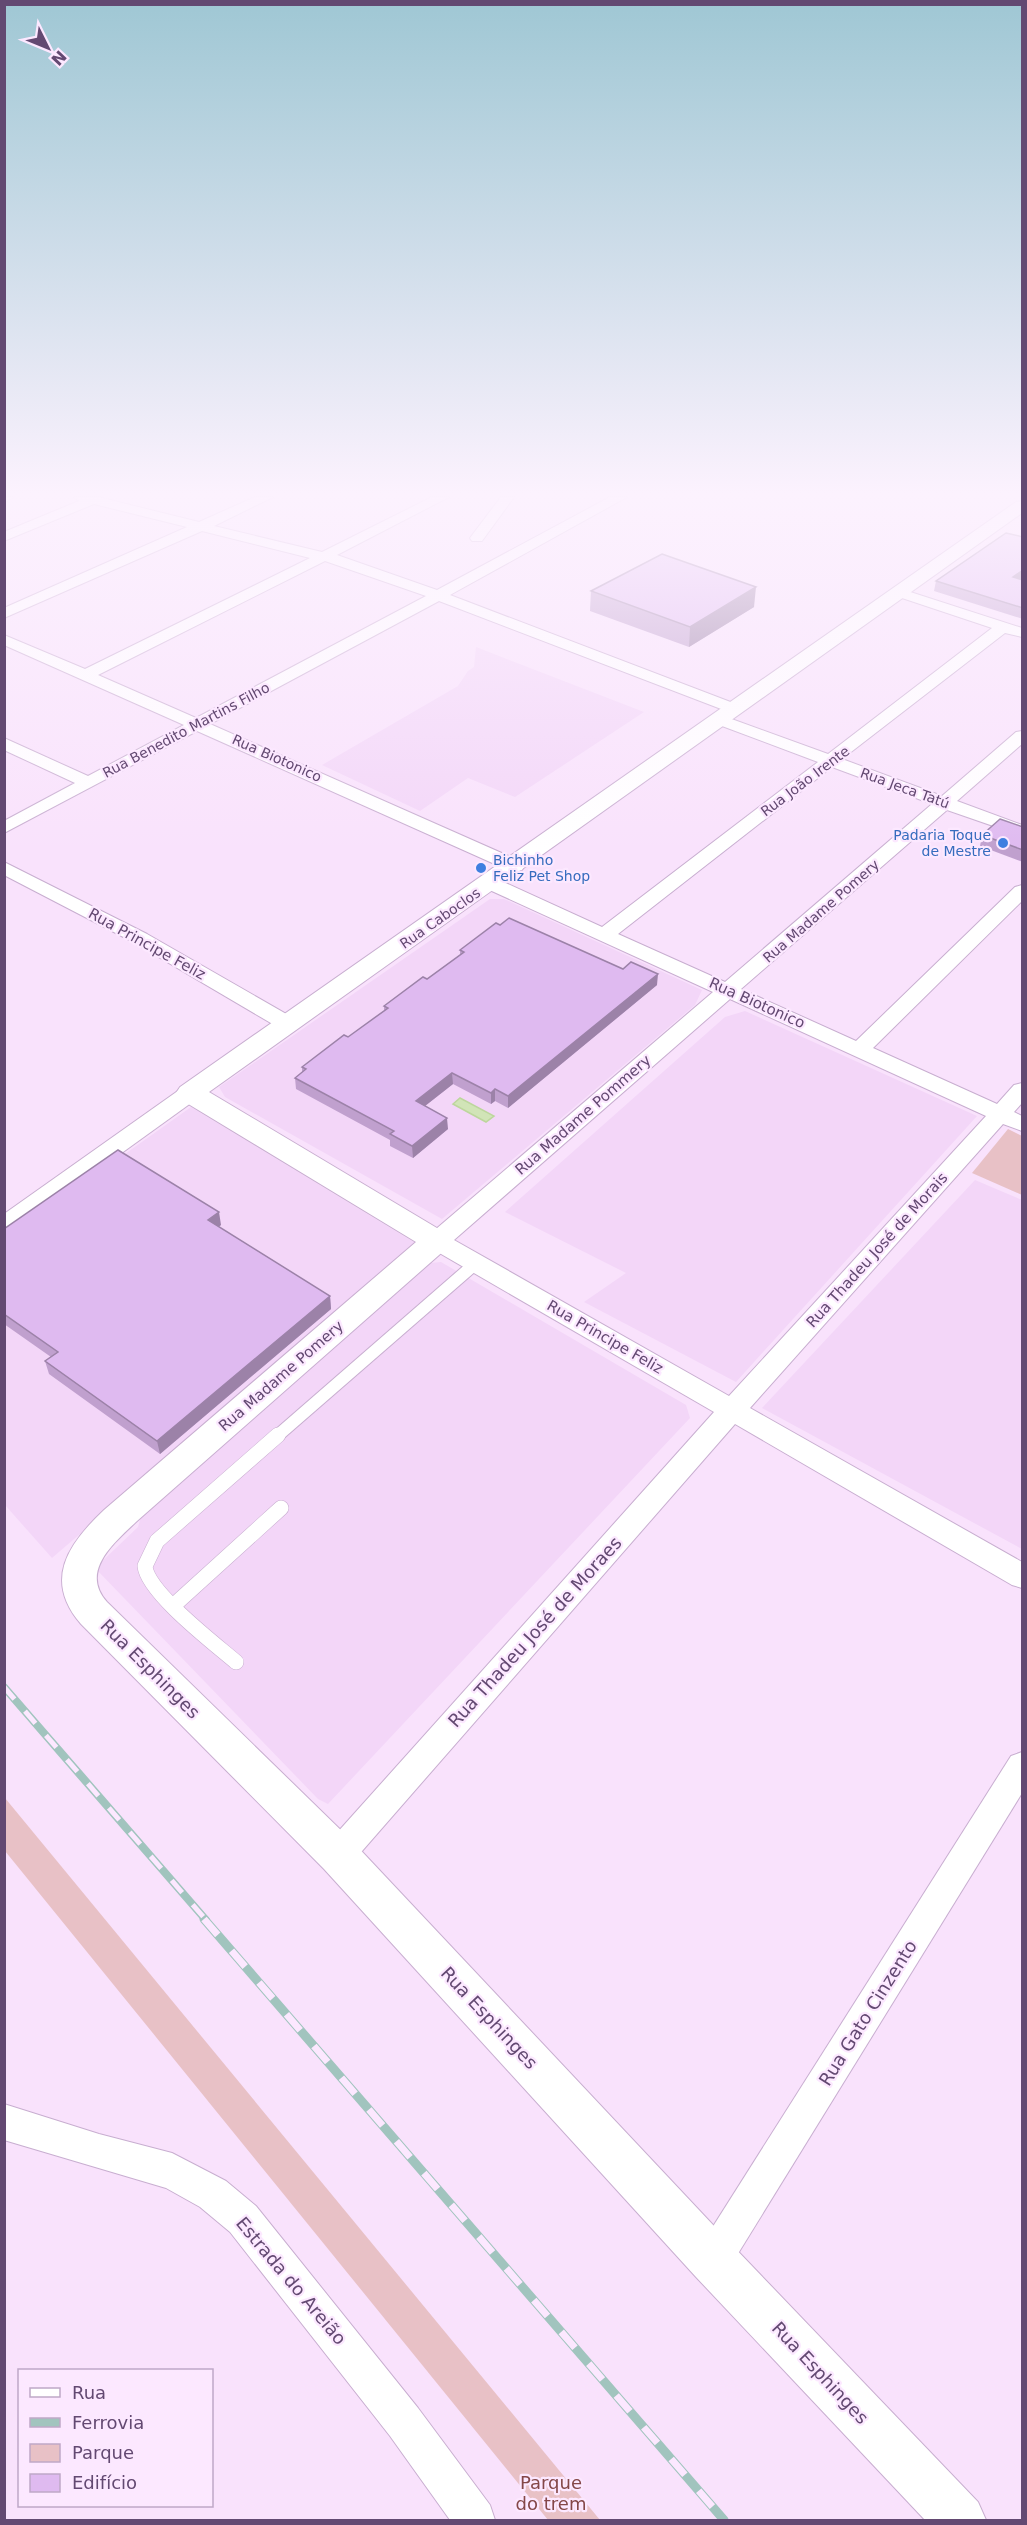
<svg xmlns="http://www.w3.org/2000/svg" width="1027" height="2525" viewBox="0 0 1027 2525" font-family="'DejaVu Sans',sans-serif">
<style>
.residential{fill:#f3d6f8}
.green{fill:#e8c1c6}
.water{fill:#d1e4b7;stroke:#bdd69d;stroke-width:1.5}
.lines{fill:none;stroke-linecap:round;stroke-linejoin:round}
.service-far1-casing{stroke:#c8aed0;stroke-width:14}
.service-casing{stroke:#c8aed0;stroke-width:16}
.minor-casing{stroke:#c8aed0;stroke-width:2}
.tertiary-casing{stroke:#c8aed0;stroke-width:2}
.service-far1{stroke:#fff;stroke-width:12}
.service{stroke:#fff;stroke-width:15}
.minor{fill:#fff;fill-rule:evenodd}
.tertiary{fill:#fff;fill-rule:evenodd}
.rail-far1-casing{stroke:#a1c4be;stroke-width:8}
.rail-casing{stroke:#a1c4be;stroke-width:9}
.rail-far1{stroke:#fce8ff;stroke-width:5;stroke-dasharray:16;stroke-linecap:butt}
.rail{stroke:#fce8ff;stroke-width:7;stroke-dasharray:21;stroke-linecap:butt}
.wall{fill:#c0a0ce}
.shaded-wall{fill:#9c82a8}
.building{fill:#dfbaf0;stroke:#9c82a8;stroke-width:1.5}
.shop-dot{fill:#3f7fe0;stroke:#fce8ff;stroke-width:2}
.labels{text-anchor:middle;stroke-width:4.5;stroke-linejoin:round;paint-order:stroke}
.far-street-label{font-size:14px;fill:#634972;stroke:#fce8ff}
.far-shop-label{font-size:14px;fill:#366cbe;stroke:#fce8ff;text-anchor:end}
.street-label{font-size:15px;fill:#634972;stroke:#fce8ff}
.near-street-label{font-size:18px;fill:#634972;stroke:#fce8ff}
.near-park-label{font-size:18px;fill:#844748;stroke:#fce8ff}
</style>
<rect width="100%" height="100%" fill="#f9e2fc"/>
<g class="residential">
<polygon points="476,647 644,712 515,797 468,778 420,811 322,765 458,686 468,671 474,667"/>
<polygon points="490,899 504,899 702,990 695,1005 442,1219 225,1097 219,1087"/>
<polygon points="745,1011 977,1116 736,1382 584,1302 626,1273 505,1212 725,1017"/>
<polygon points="191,1107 417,1244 52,1558 5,1505 4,1240"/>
<polygon points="975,1180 1022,1200 1022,1549 762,1408"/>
<polygon points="441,1262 686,1405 690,1418 328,1804 318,1799 95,1568 138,1527 141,1516 430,1263"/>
</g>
<g class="green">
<polygon points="1008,1129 1022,1136 1022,1195 972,1173"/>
<polygon points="4,1798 5,1798 600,2520 548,2520 5,1851"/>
</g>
<polygon class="water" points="460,1098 494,1116 486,1122 453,1104"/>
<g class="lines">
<defs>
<polyline id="service-far1" points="276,1437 476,1263"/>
<g id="service">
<polyline points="173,1606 281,1508"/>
<path d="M236 1662C215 1644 147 1592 145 1566L157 1541 278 1435"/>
</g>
<g id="minor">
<polygon points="4,497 13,497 4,503"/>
<path d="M74 497H98L199 522 255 497H273L214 526 322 552 432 497H449L337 555 437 590 610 497H627L450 595 741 706 743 709 735 714 729 712 439 601 210 724 522 862 524 866 522 870H508L197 731 4 833V821L75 783 4 750V738L88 776 184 725 4 645V635L85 669 310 558 202 531 4 618V608L187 527 94 504 4 541V532L79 501ZM325 561 426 596 196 718 98 675Z"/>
<polygon points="501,497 514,497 482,541 472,541 470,538"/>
<path d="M901 589 1022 628V637L1005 633 842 759 942 796 1016 732 1022 731V744L957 801 1022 825V836L947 810 741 989 856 1041 1015 887 1022 885V901L873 1048 997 1104 1014 1085 1022 1083V1103L1014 1112 1022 1116V1131L1003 1124 750 1408 1022 1562V1588L1012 1585 735 1424 349 1866 338 1871 327 1866 322 1855 327 1844 714 1412 429 1247 425 1241 429 1235 713 992 483 887 481 883 483 879H497L602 927 818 762 714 723 712 720 714 717H726L828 754 992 628 896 596 894 593ZM832 767 932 804 725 982 618 934ZM730 999 986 1116 729 1396 454 1240Z"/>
<polygon points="4,862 147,934 295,1019 298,1024 295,1029 281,1029 133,942 4,875"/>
<polygon points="190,1086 198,1088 201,1093 198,1098 12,1232 4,1234 4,1214 182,1088"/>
<polygon points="1022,1752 1022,1793 726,2273 713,2279 700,2273 694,2260 700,2247 1011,1756"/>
<polygon points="4,2104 99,2134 172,2153 226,2181 256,2206 418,2408 490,2505 495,2520 450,2520 390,2436 230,2232 200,2207 166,2188 4,2140"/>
</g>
<path id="tertiary" d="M1022 501V513L209 1092 447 1234 452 1241 447 1248 137 1521C115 1542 79 1571 107 1602L352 1841 730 2243 978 2502 986 2520H925L696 2277 324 1869 81 1624C43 1580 68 1544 104 1510L416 1242 180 1099 176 1093 180 1087 1016 502Z"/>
</defs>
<use href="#service-far1" class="service-far1-casing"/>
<use href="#service" class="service-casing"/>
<use href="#minor" class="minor-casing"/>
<use href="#tertiary" class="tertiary-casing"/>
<use href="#service-far1" class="service-far1"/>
<use href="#service" class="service"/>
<use href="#minor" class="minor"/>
<use href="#tertiary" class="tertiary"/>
<defs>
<polyline id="rail-far1" points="4,1687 206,1920"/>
<polyline id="rail" points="204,1919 724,2520"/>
</defs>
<use href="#rail-far1" class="rail-far1-casing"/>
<use href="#rail" class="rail-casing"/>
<use href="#rail-far1" class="rail-far1"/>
<use href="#rail" class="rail"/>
</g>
<g class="wall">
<polygon points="1023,537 1023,579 1021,579 1023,580 1023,619 934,591 936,581"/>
<polygon points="591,591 754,607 689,647 590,611"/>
<polygon points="1023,827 1023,862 980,846 982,835"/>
<polygon points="460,950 657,985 508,1108 495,1101 491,1104 453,1084 425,1106 448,1129 413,1158 390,1146 390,1140 296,1089 295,1078 302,1072 302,1067 348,1037 384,1011 384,1006 427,979 460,955"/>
<polygon points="221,1225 218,1227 330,1296 331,1309 160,1454 49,1374 45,1361 51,1357 4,1324 4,1229"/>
</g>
<g class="shaded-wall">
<polygon points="1023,570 1023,579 1011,587 1013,577"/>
<polygon points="756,587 754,607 689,647 690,627"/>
<polygon points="658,974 657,985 508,1108 508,1096"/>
<polygon points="452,1073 453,1084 416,1113 416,1101"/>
<polygon points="495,1089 495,1101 491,1104 491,1093"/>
<polygon points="447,1118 448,1129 413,1158 412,1146"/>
<polygon points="219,1212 221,1225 210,1233 208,1220"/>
<polygon points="330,1296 331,1309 160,1454 157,1441"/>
</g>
<g class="building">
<polygon points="1006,533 1023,537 1023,570 1013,577 1023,580 1023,608 936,581"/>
<polygon points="662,554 756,587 690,627 591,591"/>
<polygon points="1000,819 1023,827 1023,850 982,835"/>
<polygon points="509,918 623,969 631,962 658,974 508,1096 495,1089 491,1093 452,1073 416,1101 447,1118 412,1146 390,1134 394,1131 295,1078 306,1069 302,1067 344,1035 348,1037 388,1008 384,1006 423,977 427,979 464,952 460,950 496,923 500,925"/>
<polygon points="118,1150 219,1212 208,1220 330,1296 157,1441 45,1361 58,1352 4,1314 4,1229"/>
</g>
<linearGradient id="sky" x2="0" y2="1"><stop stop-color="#9fc7d4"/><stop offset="0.58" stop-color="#fcf2fe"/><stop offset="1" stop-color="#fcf2fe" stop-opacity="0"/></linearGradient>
<rect width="1027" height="851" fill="url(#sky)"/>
<g class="shop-dot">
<circle cx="1003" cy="843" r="6"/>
<circle cx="481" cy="868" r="6"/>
</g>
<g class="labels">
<g class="far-street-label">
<text transform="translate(186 730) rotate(-28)" y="5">Rua Benedito Martins Filho</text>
<text transform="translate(277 758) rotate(24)" y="5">Rua Biotonico</text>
<text transform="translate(805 781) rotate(-37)" y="5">Rua João Irente</text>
<text transform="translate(905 788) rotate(20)" y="5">Rua Jeca Tatú</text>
<text transform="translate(821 911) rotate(-41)" y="5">Rua Madame Pomery</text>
<text transform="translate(440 918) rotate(-35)" y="5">Rua Caboclos</text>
</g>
<g class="far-shop-label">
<text x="991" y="840">Padaria Toque<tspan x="991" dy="16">de Mestre</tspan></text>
<text x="493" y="865" text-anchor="start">Bichinho<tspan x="493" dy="16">Feliz Pet Shop</tspan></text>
</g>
<g class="street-label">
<text transform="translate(147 944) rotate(29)" y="5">Rua Principe Feliz</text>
<text transform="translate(757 1003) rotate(24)" y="5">Rua Biotonico</text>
<text transform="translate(583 1115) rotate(-41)" y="5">Rua Madame Pommery</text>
<text transform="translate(877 1250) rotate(-48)" y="5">Rua Thadeu José de Morais</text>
<text transform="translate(605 1337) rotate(30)" y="5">Rua Principe Feliz</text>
<text transform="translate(281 1376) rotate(-41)" y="5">Rua Madame Pomery</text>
</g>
<g class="near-street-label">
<text transform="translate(535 1632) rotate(-48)" y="6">Rua Thadeu José de Moraes</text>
<text transform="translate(150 1669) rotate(45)" y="6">Rua Esphinges</text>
<text transform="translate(868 2013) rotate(-58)" y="6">Rua Gato Cinzento</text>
<text transform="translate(489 2018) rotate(47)" y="6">Rua Esphinges</text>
<text transform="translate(291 2281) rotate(50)" y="6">Estrada do Areião</text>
<text transform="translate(820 2373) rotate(47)" y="6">Rua Esphinges</text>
</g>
<g class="near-park-label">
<text x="551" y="2489">Parque<tspan x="551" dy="21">do trem</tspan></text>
</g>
</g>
<rect width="1027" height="2525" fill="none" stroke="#634972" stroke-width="12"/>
<rect x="18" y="2369" width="195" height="138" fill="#fce8ff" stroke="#bfa8c7" stroke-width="1.5"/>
<rect x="30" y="2388" width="30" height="9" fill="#ffffff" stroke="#bfa8c7" stroke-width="1.5"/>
<text x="72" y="2399" font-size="18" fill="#634972">Rua</text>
<rect x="30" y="2418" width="30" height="9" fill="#a1c4be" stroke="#bfa8c7" stroke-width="1.5"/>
<text x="72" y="2429" font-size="18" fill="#634972">Ferrovia</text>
<rect x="30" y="2444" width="30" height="18" fill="#e8c1c6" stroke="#bfa8c7" stroke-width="1.5"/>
<text x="72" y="2459" font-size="18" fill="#634972">Parque</text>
<rect x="30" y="2474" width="30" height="18" fill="#dfbaf0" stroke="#bfa8c7" stroke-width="1.5"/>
<text x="72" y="2489" font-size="18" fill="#634972">Edifício</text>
<g transform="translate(48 48) rotate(133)" stroke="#fce8ff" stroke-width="4.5" paint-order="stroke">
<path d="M0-4.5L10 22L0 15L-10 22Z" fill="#634972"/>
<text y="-9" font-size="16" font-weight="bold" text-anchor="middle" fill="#634972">N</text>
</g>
</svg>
